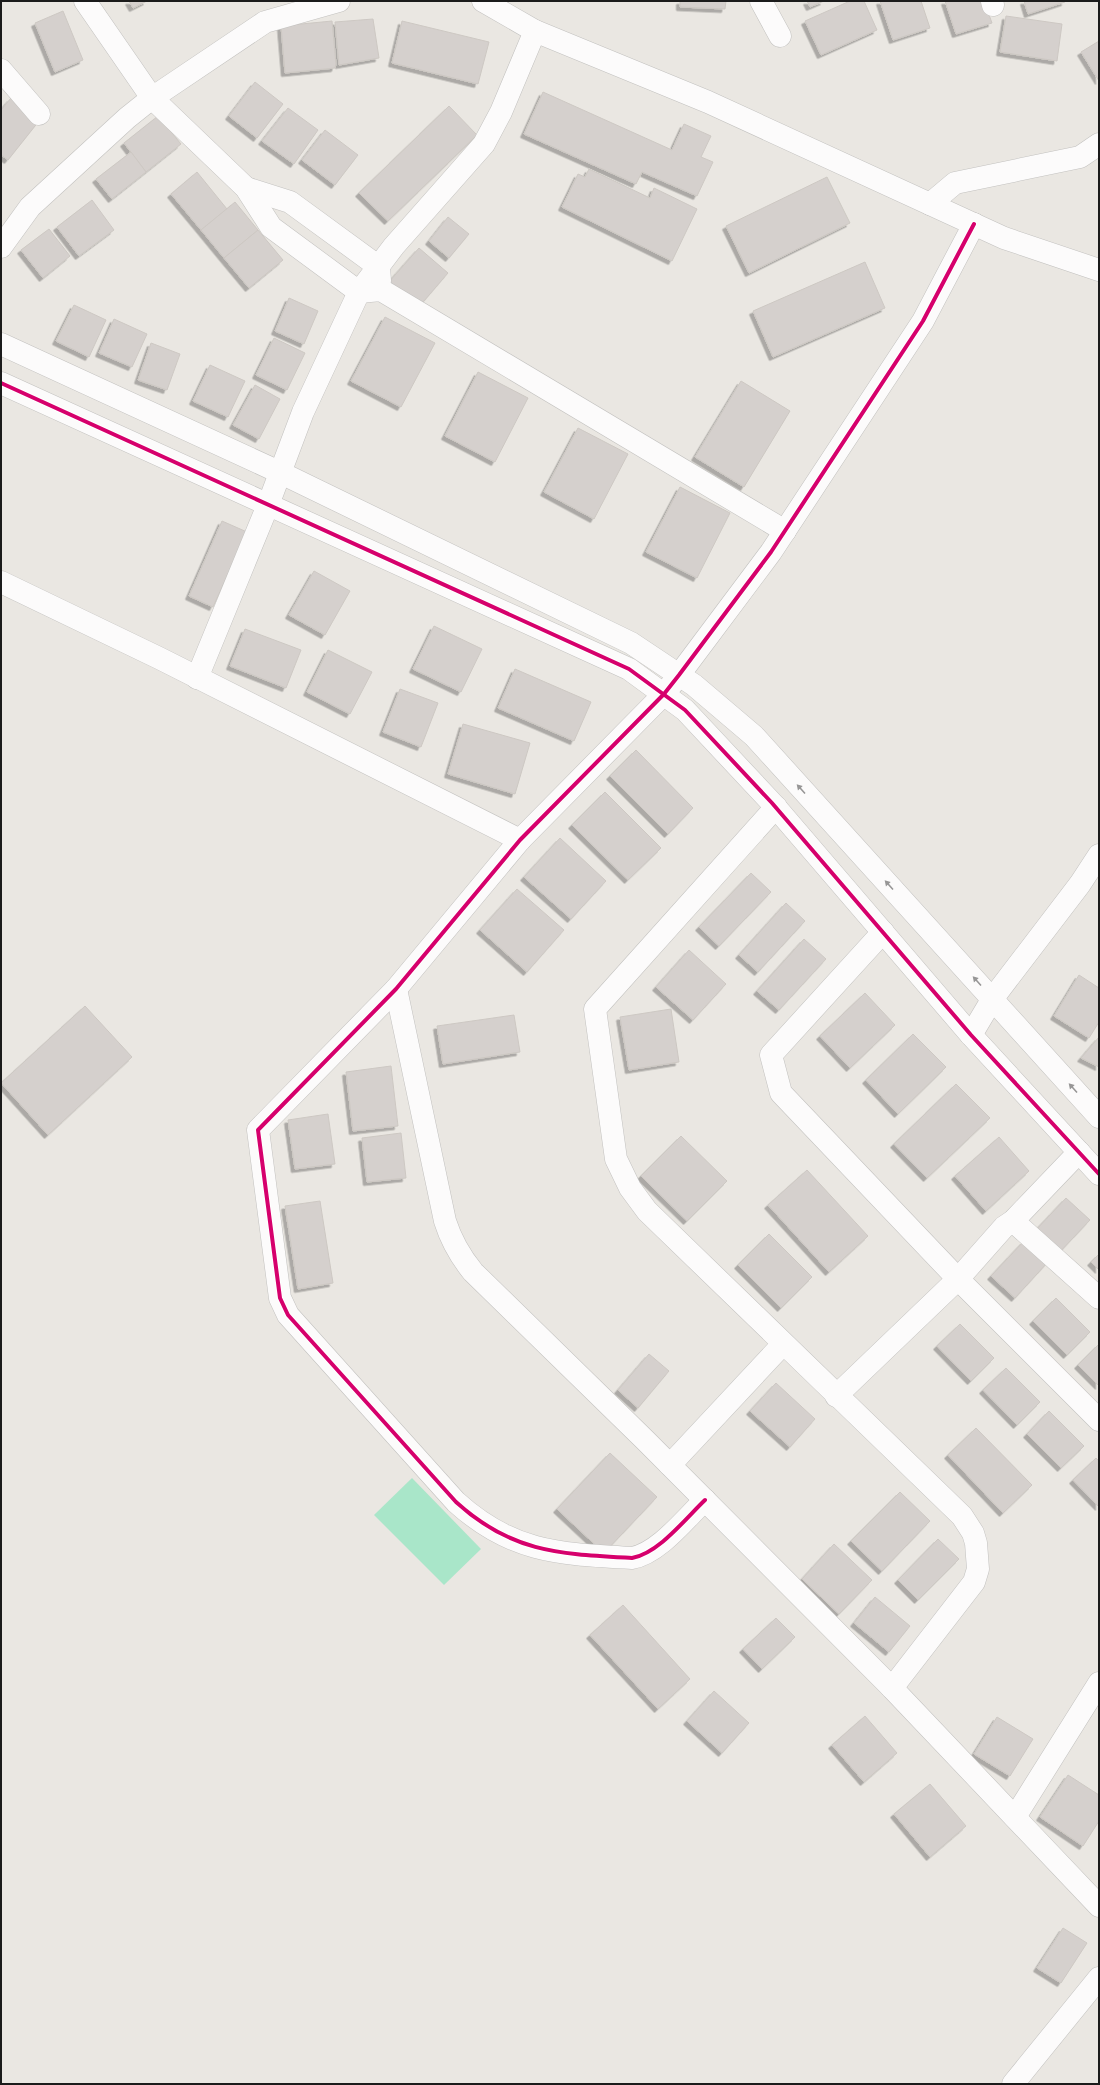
<svg xmlns="http://www.w3.org/2000/svg" width="1100" height="2085" viewBox="0 0 1100 2085" font-family="Signika,sans-serif">
<style>
.pitch{fill:#a9e6c9}
.building{fill:#d5d0cd;stroke:#cdc8c3;filter:url(#shadow)}
.lines{fill:none;stroke-linecap:round;stroke-linejoin:round}
.minor-casing{stroke:#c2c1bf;stroke-width:23}
.minor{stroke:#fcfbfb;stroke-width:22}
.cycleway-casing{stroke:#fff;stroke-width:6}
.cycleway{stroke:#d6006c;stroke-width:4}
.oneway{fill:#979696}
</style>
<defs>
<filter id="shadow"><feDropShadow dx="-3.5" dy="3.5" stdDeviation="0" flood-color="#0004"/></filter>
</defs>
<rect width="100%" height="100%" fill="#eae7e2"/>
<polygon class="pitch" points="412,1478 481,1549 444,1585 374,1515"/>
<g class="building">
<polygon points="129,1 147,1 133,8"/>
<polygon points="680,1 726,1 725,9 680,7"/>
<polygon points="807,1 824,1 810,7"/>
<polygon points="850,1 864,1 877,30 821,55 805,21"/>
<polygon points="880,1 921,1 930,28 893,40"/>
<polygon points="945,1 984,1 992,23 956,34"/>
<polygon points="1024,1 1065,1 1065,2 1028,14"/>
<polygon points="63,11 83,60 55,72 35,23"/>
<polygon points="1006,16 1062,24 1057,61 1000,52"/>
<polygon points="373,19 379,58 339,65 335,22"/>
<polygon points="332,21 336,64 335,68 285,73 281,26"/>
<polygon points="402,21 489,42 478,84 392,63"/>
<polygon points="1099,41 1099,81 1081,52"/>
<polygon points="255,82 283,104 257,138 229,116"/>
<polygon points="543,92 672,150 684,124 711,136 701,157 713,162 697,196 642,172 636,184 524,134"/>
<polygon points="11,98 39,121 8,160 1,155 1,110"/>
<polygon points="449,106 477,135 388,221 359,193"/>
<polygon points="288,108 318,130 294,164 262,141"/>
<polygon points="158,116 181,144 146,172 124,143"/>
<polygon points="325,130 358,155 335,185 302,160"/>
<polygon points="131,152 146,172 112,199 96,179"/>
<polygon points="589,169 650,198 654,188 697,209 672,261 562,207 578,174 585,177"/>
<polygon points="197,172 227,209 201,230 171,194"/>
<polygon points="827,177 850,223 749,273 726,226"/>
<polygon points="92,200 114,230 79,256 57,227"/>
<polygon points="235,202 258,230 224,258 201,230"/>
<polygon points="448,217 469,234 449,258 429,241"/>
<polygon points="49,229 70,256 43,278 21,250"/>
<polygon points="258,230 283,260 249,288 224,258"/>
<polygon points="419,248 448,273 418,308 388,283"/>
<polygon points="865,262 885,308 773,357 753,311"/>
<polygon points="289,298 318,311 304,344 275,331"/>
<polygon points="74,305 106,320 89,357 56,341"/>
<polygon points="385,317 435,343 401,407 351,381"/>
<polygon points="114,319 147,334 132,367 99,353"/>
<polygon points="274,338 305,353 287,390 256,375"/>
<polygon points="151,343 180,354 167,390 138,380"/>
<polygon points="210,365 245,381 228,417 193,401"/>
<polygon points="478,372 528,398 495,462 445,436"/>
<polygon points="741,381 790,411 744,487 695,457"/>
<polygon points="255,385 280,399 259,439 233,425"/>
<polygon points="578,428 628,454 594,519 544,492"/>
<polygon points="680,487 730,513 697,578 646,552"/>
<polygon points="222,521 247,532 213,607 189,596"/>
<polygon points="314,571 350,591 325,635 289,615"/>
<polygon points="434,626 482,649 461,692 413,669"/>
<polygon points="245,629 301,650 286,688 230,666"/>
<polygon points="328,650 372,672 350,714 307,692"/>
<polygon points="515,669 591,702 574,741 498,708"/>
<polygon points="400,689 438,703 421,747 383,732"/>
<polygon points="463,724 530,743 515,794 448,774"/>
<polygon points="636,750 693,808 668,834 610,776"/>
<polygon points="605,792 661,848 628,880 572,825"/>
<polygon points="560,838 606,881 571,919 524,877"/>
<polygon points="751,873 771,892 719,946 699,927"/>
<polygon points="517,889 564,930 527,972 480,930"/>
<polygon points="786,903 805,921 758,972 739,955"/>
<polygon points="804,939 826,959 779,1010 757,991"/>
<polygon points="689,950 726,984 693,1020 656,987"/>
<polygon points="1079,975 1099,988 1099,1022 1089,1038 1054,1016"/>
<polygon points="865,993 895,1025 850,1068 820,1036"/>
<polygon points="85,1006 132,1057 48,1135 1,1083"/>
<polygon points="671,1009 679,1062 629,1070 620,1017"/>
<polygon points="514,1015 520,1052 443,1064 437,1026"/>
<polygon points="913,1034 946,1067 898,1114 866,1080"/>
<polygon points="1099,1037 1099,1067 1081,1058"/>
<polygon points="391,1066 398,1126 353,1131 346,1072"/>
<polygon points="956,1084 990,1118 927,1178 894,1144"/>
<polygon points="328,1114 335,1164 295,1169 288,1120"/>
<polygon points="401,1133 406,1178 367,1182 362,1138"/>
<polygon points="681,1136 727,1181 687,1221 641,1176"/>
<polygon points="999,1137 1029,1171 986,1211 955,1176"/>
<polygon points="807,1170 868,1236 829,1272 768,1205"/>
<polygon points="1066,1198 1090,1220 1057,1255 1033,1233"/>
<polygon points="320,1201 333,1283 298,1289 285,1206"/>
<polygon points="769,1234 812,1277 781,1308 738,1265"/>
<polygon points="1024,1241 1048,1262 1015,1298 991,1276"/>
<polygon points="1099,1254 1099,1270 1091,1262"/>
<polygon points="1056,1298 1090,1332 1067,1355 1033,1321"/>
<polygon points="960,1324 994,1358 971,1381 937,1346"/>
<polygon points="1099,1344 1099,1386 1078,1365"/>
<polygon points="649,1354 669,1371 638,1408 618,1390"/>
<polygon points="1006,1368 1040,1402 1017,1425 983,1390"/>
<polygon points="776,1383 815,1419 790,1447 750,1411"/>
<polygon points="1049,1411 1084,1446 1061,1468 1027,1434"/>
<polygon points="976,1428 1032,1485 1003,1513 948,1455"/>
<polygon points="610,1453 657,1497 604,1553 557,1509"/>
<polygon points="1096,1458 1099,1461 1099,1507 1073,1480"/>
<polygon points="900,1492 930,1521 882,1571 851,1541"/>
<polygon points="938,1539 959,1559 918,1600 898,1580"/>
<polygon points="834,1544 872,1580 839,1614 802,1579"/>
<polygon points="875,1597 910,1626 889,1652 854,1623"/>
<polygon points="623,1605 690,1679 658,1709 590,1635"/>
<polygon points="776,1618 795,1637 762,1669 743,1649"/>
<polygon points="714,1691 749,1723 722,1753 687,1721"/>
<polygon points="865,1716 897,1753 864,1782 832,1745"/>
<polygon points="997,1717 1033,1739 1010,1776 974,1754"/>
<polygon points="1068,1775 1099,1795 1099,1821 1083,1846 1040,1817"/>
<polygon points="930,1784 966,1826 930,1857 894,1814"/>
<polygon points="1063,1928 1087,1943 1061,1983 1037,1968"/>
</g>
<g class="lines">
<defs>
<g id="minor">
<polyline points="85,1 152,98 246,188 271,227 359,292 381,290 785,531"/>
<polyline points="483,1 535,31 708,102 1004,238 1099,270"/>
<polyline points="761,1 780,36"/>
<polyline points="992,1 993,5"/>
<polyline points="1,70 39,114"/>
<polyline points="246,188 290,202 379,267 380,281"/>
<polyline points="930,204 955,183 1080,157 1099,144"/>
<polyline points="1,247 30,207 127,118 152,98 265,22 339,1"/>
<polyline points="1,344 279,472 631,643 694,685 754,736 1099,1117"/>
<polyline points="1,383 629,669 685,710 772,803 971,1035 1099,1174"/>
<polyline points="1,582 159,658 520,840"/>
<polyline points="197,678 268,505 303,412 359,292 394,246 484,144 501,112 535,31"/>
<polyline points="776,807 595,1009 616,1159 630,1188 647,1211 962,1516 973,1533 976,1543 978,1569 974,1582 892,1688"/>
<polyline points="883,932 771,1055 781,1093 958,1279 1099,1420"/>
<path d="M396 989 445 1221C451 1240 460 1256 473 1272L645 1440 892 1688 1099 1906"/>
<polyline points="971,1035 993,998 1080,884 1099,855"/>
<polyline points="1013,1221 1099,1298"/>
<polyline points="836,1396 958,1279 1004,1227 1013,1221 1079,1152"/>
<polyline points="670,1465 783,1344"/>
<path d="M705 1500C685 1519 659 1553 632 1558 560 1554 512 1553 456 1502L288 1315 280 1298 258 1130 396 989 520 840 664 694 679 675 771 552 923 321 974 224"/>
<polyline points="1015,1817 1099,1683"/>
<polyline points="1013,2084 1099,1978"/>
</g>
</defs>
<use href="#minor" class="minor-casing"/>
<use href="#minor" class="minor"/>
<defs>
<g id="cycleway">
<polyline points="1,383 629,669 685,710 772,803 971,1035 1099,1174"/>
<path d="M705 1500C685 1519 659 1553 632 1558 560 1554 512 1553 456 1502L288 1315 280 1298 258 1130 396 989 520 840 664 694 679 675 771 552 923 321 974 224"/>
</g>
</defs>
<use href="#cycleway" class="cycleway-casing"/>
<use href="#cycleway" class="cycleway"/>
</g>
<defs><path id="oneway-solid" d="M-6-.8H1V-3.2L6.5 0L1 3.2V.8H-6Z"/></defs>
<g class="oneway">
<use href="#oneway-solid" transform="translate(801 789) rotate(-132)"/>
<use href="#oneway-solid" transform="translate(889 885) rotate(-132)"/>
<use href="#oneway-solid" transform="translate(977 981) rotate(-132)"/>
<use href="#oneway-solid" transform="translate(1073 1088) rotate(-132)"/>
</g>
<rect width="1100" height="2085" fill="none" stroke="#1b1b1b" stroke-width="4"/>
</svg>
